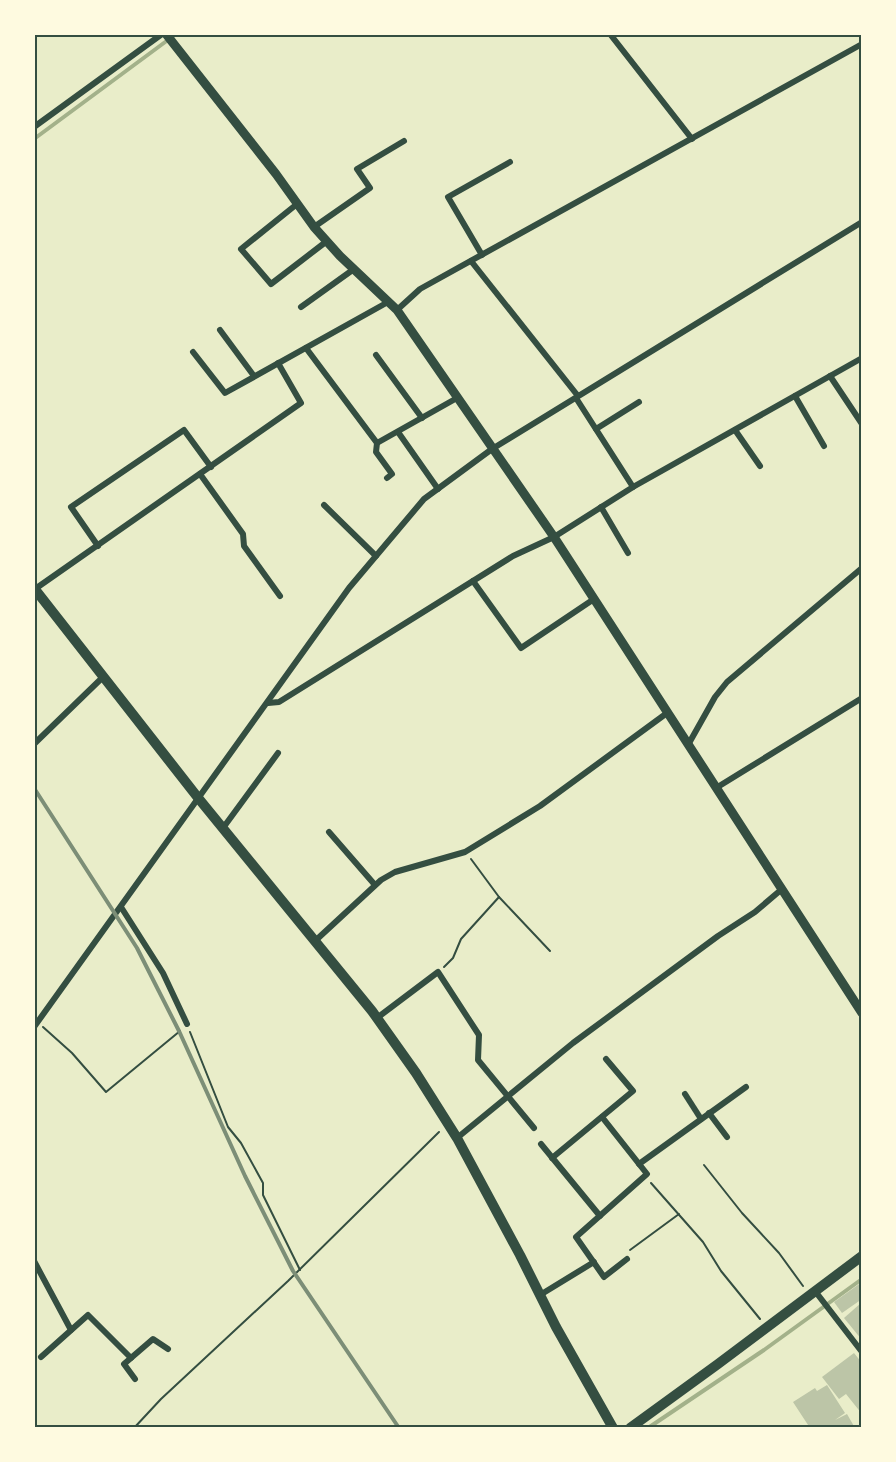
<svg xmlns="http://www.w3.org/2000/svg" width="896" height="1462" viewBox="0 0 896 1462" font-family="'Fira Sans Condensed',sans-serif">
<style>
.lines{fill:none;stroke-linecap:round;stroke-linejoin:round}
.stream{stroke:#a3b18a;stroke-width:4}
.building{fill:#bcc5a7}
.path{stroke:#344e41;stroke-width:2}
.minor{stroke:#344e41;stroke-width:6}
.tertiary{stroke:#344e41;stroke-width:9}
.secondary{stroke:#344e41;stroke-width:10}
.rail{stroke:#7c8e77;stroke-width:4}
.neatline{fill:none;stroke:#344e41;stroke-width:2}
</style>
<rect width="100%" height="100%" fill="#e9edc9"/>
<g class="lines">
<g class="stream">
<polyline points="34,139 176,34"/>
<polyline points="648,1428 764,1350 862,1279"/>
</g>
</g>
<g class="building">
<polygon points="862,1282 862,1299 842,1313 834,1302"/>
<polygon points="861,1303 862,1304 862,1340 844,1318"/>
<polygon points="854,1353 862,1363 862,1414 846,1394 839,1399 822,1377"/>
<polygon points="827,1385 845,1413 835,1420 847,1414 855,1428 810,1428 793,1402 815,1388 817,1391"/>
</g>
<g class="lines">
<g class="path">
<polyline points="471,859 499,897 550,951"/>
<polyline points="444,967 453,958 461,939 499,897"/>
<polyline points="43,1027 72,1053 106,1092 180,1031"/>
<polyline points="190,1032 228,1127 241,1143 263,1183 263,1195 300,1270"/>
<polyline points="704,1165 742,1213 779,1253 803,1286"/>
<polyline points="651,1183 703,1242 721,1271 760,1319"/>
<polyline points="630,1250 679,1214"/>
<polyline points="134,1428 161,1399 288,1281 439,1132"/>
</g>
<g class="minor">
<polyline points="610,34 692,139"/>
<polyline points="34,127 162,34"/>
<polyline points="297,204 241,249 271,284 327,241"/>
<polyline points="314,227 370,188 357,169 404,141"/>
<polyline points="482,255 448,197 510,162"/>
<polyline points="471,261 578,396"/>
<polyline points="301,307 354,269"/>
<polyline points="397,310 420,289 862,44"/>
<polyline points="220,330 254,376"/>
<polyline points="306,348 377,443 457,398"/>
<polyline points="193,352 225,393 388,302"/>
<polyline points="376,355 422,418"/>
<polyline points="830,376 862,424"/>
<polyline points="795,396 824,446"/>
<polyline points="576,398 633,487"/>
<polyline points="596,429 639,402"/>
<polyline points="735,430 760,466"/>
<polyline points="398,432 438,489"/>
<polyline points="377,443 376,452 392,474 387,478"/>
<polyline points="200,474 243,534 244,546 280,596"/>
<polyline points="324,505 376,556"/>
<polyline points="601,507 628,553"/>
<polyline points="98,546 71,507 184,430 211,467"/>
<polyline points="473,581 521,648 594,599"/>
<polyline points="35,589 301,403 278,363"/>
<polyline points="268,703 279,702 513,556 554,537 633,487 862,358"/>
<polyline points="34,744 103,677"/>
<polyline points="688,745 715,697 727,682 862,568"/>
<polyline points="716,788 862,698"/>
<polyline points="223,828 278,753"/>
<polyline points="329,832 375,885"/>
<polyline points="121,907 163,973 187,1024"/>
<polyline points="315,941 381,880 395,872 465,852 540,806 667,713"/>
<polyline points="377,1018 438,972 479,1035 478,1060 534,1128"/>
<polyline points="34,1027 349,588 424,499 492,449 862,222"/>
<polyline points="685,1094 701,1119"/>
<polyline points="709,1113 727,1137"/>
<polyline points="602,1117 647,1174 576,1237 604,1277 627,1259"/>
<polyline points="457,1138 573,1043 718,936 755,912 782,889"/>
<polyline points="541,1144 600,1216"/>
<polyline points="552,1158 633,1091 606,1059"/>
<polyline points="639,1164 746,1087"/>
<polyline points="34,1261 71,1330"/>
<polyline points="815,1291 862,1352"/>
<polyline points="540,1295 594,1262"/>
<polyline points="41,1357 88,1315 131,1358"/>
<polyline points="135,1379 124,1364 153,1339 168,1349"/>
</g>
<polyline class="tertiary" points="166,34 276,174 314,227 340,256 397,310 554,537 862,1013"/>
<g class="secondary">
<polyline points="34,588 199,799 372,1011 416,1073 457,1138 520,1255 556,1327 613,1428"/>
<polyline points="630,1428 718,1364 862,1256"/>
</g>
<polyline class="rail" points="34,788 137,948 179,1031 245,1176 293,1271 399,1428"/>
</g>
<rect width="896" height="1462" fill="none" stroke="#fefae0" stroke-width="72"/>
<rect x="36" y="36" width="824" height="1390" class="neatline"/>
</svg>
